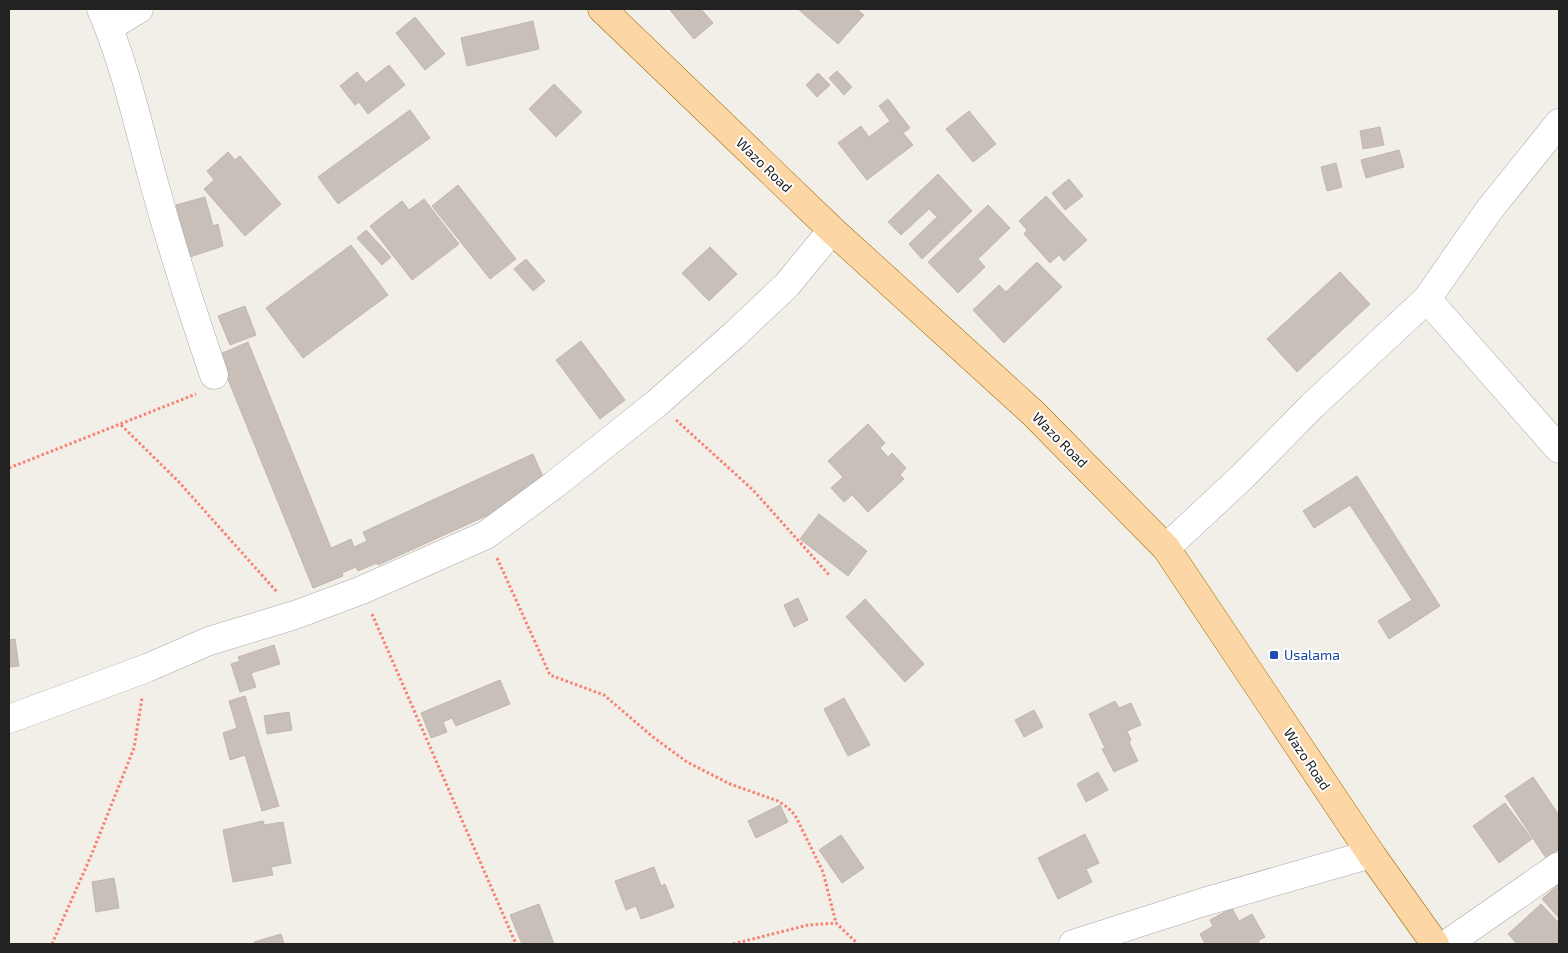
<svg xmlns="http://www.w3.org/2000/svg" width="1568" height="953" viewBox="0 0 1568 953" font-family="'Exo 2',sans-serif">
<style>
.building{fill:#c7bfb8;stroke:#c4b6ab}
.lines{fill:none;stroke-linecap:round;stroke-linejoin:round}
.minor-casing{stroke:#a9a9a9;stroke-width:29}
.major-casing{stroke:#a06b00;stroke-width:29}
.path{stroke:#fa8072;stroke-width:3;stroke-dasharray:2.5 2.5;stroke-linecap:butt}
.minor{stroke:#fff;stroke-width:28}
.major{stroke:#fcd6a4;stroke-width:28}
.transit-dot{fill:#1a4fb4;stroke:#fff;stroke-width:2}
.labels{text-anchor:middle;stroke-width:4;stroke-linejoin:round;paint-order:stroke}
.street-label{font-size:14px;fill:#222;stroke:#fff}
.transit-label{font-size:14px;fill:#164399;stroke:#fff;text-anchor:start}
</style>
<rect width="100%" height="100%" fill="#f2efe9"/>
<g class="building">
<polygon points="669,9 701,9 713,23 694,39"/>
<polygon points="798,9 857,9 864,15 838,44"/>
<polygon points="415,17 445,54 425,70 396,33"/>
<polygon points="533,21 539,49 467,66 461,38"/>
<polygon points="389,65 405,85 368,114 359,102 355,105 340,86 357,72 366,83"/>
<polygon points="837,71 852,87 844,95 829,78"/>
<polygon points="818,73 830,85 817,97 806,85"/>
<polygon points="554,84 582,112 556,137 529,109"/>
<polygon points="888,99 910,128 903,133 913,145 867,180 838,143 861,126 869,137 890,121 879,106"/>
<polygon points="410,110 430,138 338,204 318,177"/>
<polygon points="969,111 996,144 973,162 946,129"/>
<polygon points="1380,127 1384,145 1363,149 1360,131"/>
<polygon points="1399,150 1404,167 1366,178 1361,160"/>
<polygon points="228,152 235,160 240,156 281,204 245,236 204,189 214,180 207,171"/>
<polygon points="1336,163 1342,187 1327,191 1321,167"/>
<polygon points="938,174 972,211 922,259 909,244 937,217 929,209 901,235 888,222"/>
<polygon points="1069,179 1083,196 1065,210 1052,193"/>
<polygon points="458,185 516,259 490,279 432,206"/>
<polygon points="1046,196 1087,240 1064,261 1059,255 1050,263 1024,234 1027,230 1019,221"/>
<polygon points="205,197 213,226 218,224 223,246 190,257 176,205"/>
<polygon points="424,199 459,244 412,280 370,226 402,201 409,210"/>
<polygon points="988,205 1010,228 978,259 985,267 958,293 928,262"/>
<polygon points="366,230 391,257 382,265 357,238"/>
<polygon points="351,245 388,295 303,358 266,308"/>
<polygon points="710,247 737,274 709,301 682,273"/>
<polygon points="526,259 545,281 533,291 514,269"/>
<polygon points="1037,262 1062,287 1004,343 973,310 999,285 1006,292"/>
<polygon points="1340,272 1370,304 1297,372 1267,339"/>
<polygon points="245,306 256,335 230,345 218,316"/>
<polygon points="581,341 625,400 600,419 556,360"/>
<polygon points="248,342 331,548 351,539 354,547 367,541 363,532 533,454 548,488 378,565 377,563 358,571 356,567 342,573 343,576 313,588 218,355"/>
<polygon points="868,424 885,443 880,448 888,457 892,453 906,468 900,475 904,479 868,512 852,495 844,502 831,488 843,477 828,461"/>
<polygon points="1357,476 1440,606 1389,639 1378,621 1412,600 1350,505 1314,528 1303,511"/>
<polygon points="819,514 867,551 848,576 800,539"/>
<polygon points="798,598 808,620 794,627 784,605"/>
<polygon points="865,599 924,664 905,682 846,617"/>
<polygon points="15,639 19,666 9,667 9,640"/>
<polygon points="274,645 280,664 251,673 256,687 240,692 231,664 240,661 238,657"/>
<polygon points="500,680 510,704 456,726 452,718 443,722 447,732 431,738 421,713"/>
<polygon points="245,696 279,806 262,811 245,755 230,760 223,733 237,728 229,701"/>
<polygon points="844,698 870,745 848,756 824,709"/>
<polygon points="1115,701 1119,708 1131,703 1141,725 1127,731 1131,740 1129,742 1138,761 1114,772 1102,749 1105,748 1089,714"/>
<polygon points="1034,710 1043,727 1024,737 1015,720"/>
<polygon points="289,712 292,730 267,734 264,716"/>
<polygon points="1098,772 1108,790 1086,802 1077,784"/>
<polygon points="1533,777 1559,815 1559,849 1546,858 1505,796"/>
<polygon points="1505,803 1532,839 1499,863 1473,826"/>
<polygon points="780,805 788,822 756,838 748,821"/>
<polygon points="263,821 264,825 283,822 291,863 271,867 273,875 233,882 223,830"/>
<polygon points="1085,834 1099,863 1086,869 1092,882 1058,899 1038,858"/>
<polygon points="841,835 864,868 842,883 819,850"/>
<polygon points="654,867 661,886 665,884 674,907 641,919 636,906 626,910 615,881"/>
<polygon points="114,878 119,908 96,912 92,882"/>
<polygon points="1559,884 1559,918 1542,899"/>
<polygon points="539,904 554,944 522,944 510,915"/>
<polygon points="1541,904 1559,923 1559,944 1517,944 1508,934"/>
<polygon points="1232,908 1239,921 1252,914 1265,937 1258,941 1260,944 1205,944 1200,934 1213,926 1210,920"/>
<polygon points="281,934 284,944 255,944 254,942"/>
</g>
<g class="lines">
<defs>
<g id="minor">
<path d="M101 9C125 64 138 125 154 183 172 248 192 311 214 375"/>
<polyline points="109,27 139,9"/>
<polyline points="1427,299 1559,449"/>
<polyline points="1166,548 1243,476 1312,406 1427,299 1489,210 1559,123"/>
<polyline points="9,719 147,668 209,641 295,615 362,590 486,535 554,485 657,403 733,336 787,285 832,230"/>
<polyline points="1073,944 1204,902 1371,854"/>
<polyline points="1447,944 1559,866"/>
</g>
<polyline id="major" points="602,9 832,230 1033,413 1166,548 1371,854 1435,944"/>
</defs>
<use href="#minor" class="minor-casing"/>
<use href="#major" class="major-casing"/>
<g class="path">
<polyline points="676,420 753,490 830,576"/>
<polyline points="121,425 178,481 277,592"/>
<polyline points="9,468 196,394"/>
<polyline points="497,558 550,675 604,695 653,737 687,762 730,784 778,801 787,807 795,815 823,872 836,923"/>
<polyline points="372,614 516,944"/>
<polyline points="52,944 91,856 134,748 142,698"/>
<polyline points="733,944 808,925 836,923 858,944"/>
</g>
<use href="#minor" class="minor"/>
<use href="#major" class="major"/>
</g>
<rect class="transit-dot" x="1269" y="650" width="10" height="10" rx="2.5"/>
<g class="labels">
<g class="street-label">
<text transform="translate(764 165) rotate(44)" y="5">Wazo Road</text>
<text transform="translate(1060 440) rotate(45)" y="5">Wazo Road</text>
<text transform="translate(1307 759) rotate(56)" y="5">Wazo Road</text>
</g>
<g class="transit-label">
<text x="1284" y="660">Usalama</text>
</g>
</g>
<rect width="1568" height="953" fill="none" stroke="#222222" stroke-width="20"/>
</svg>
